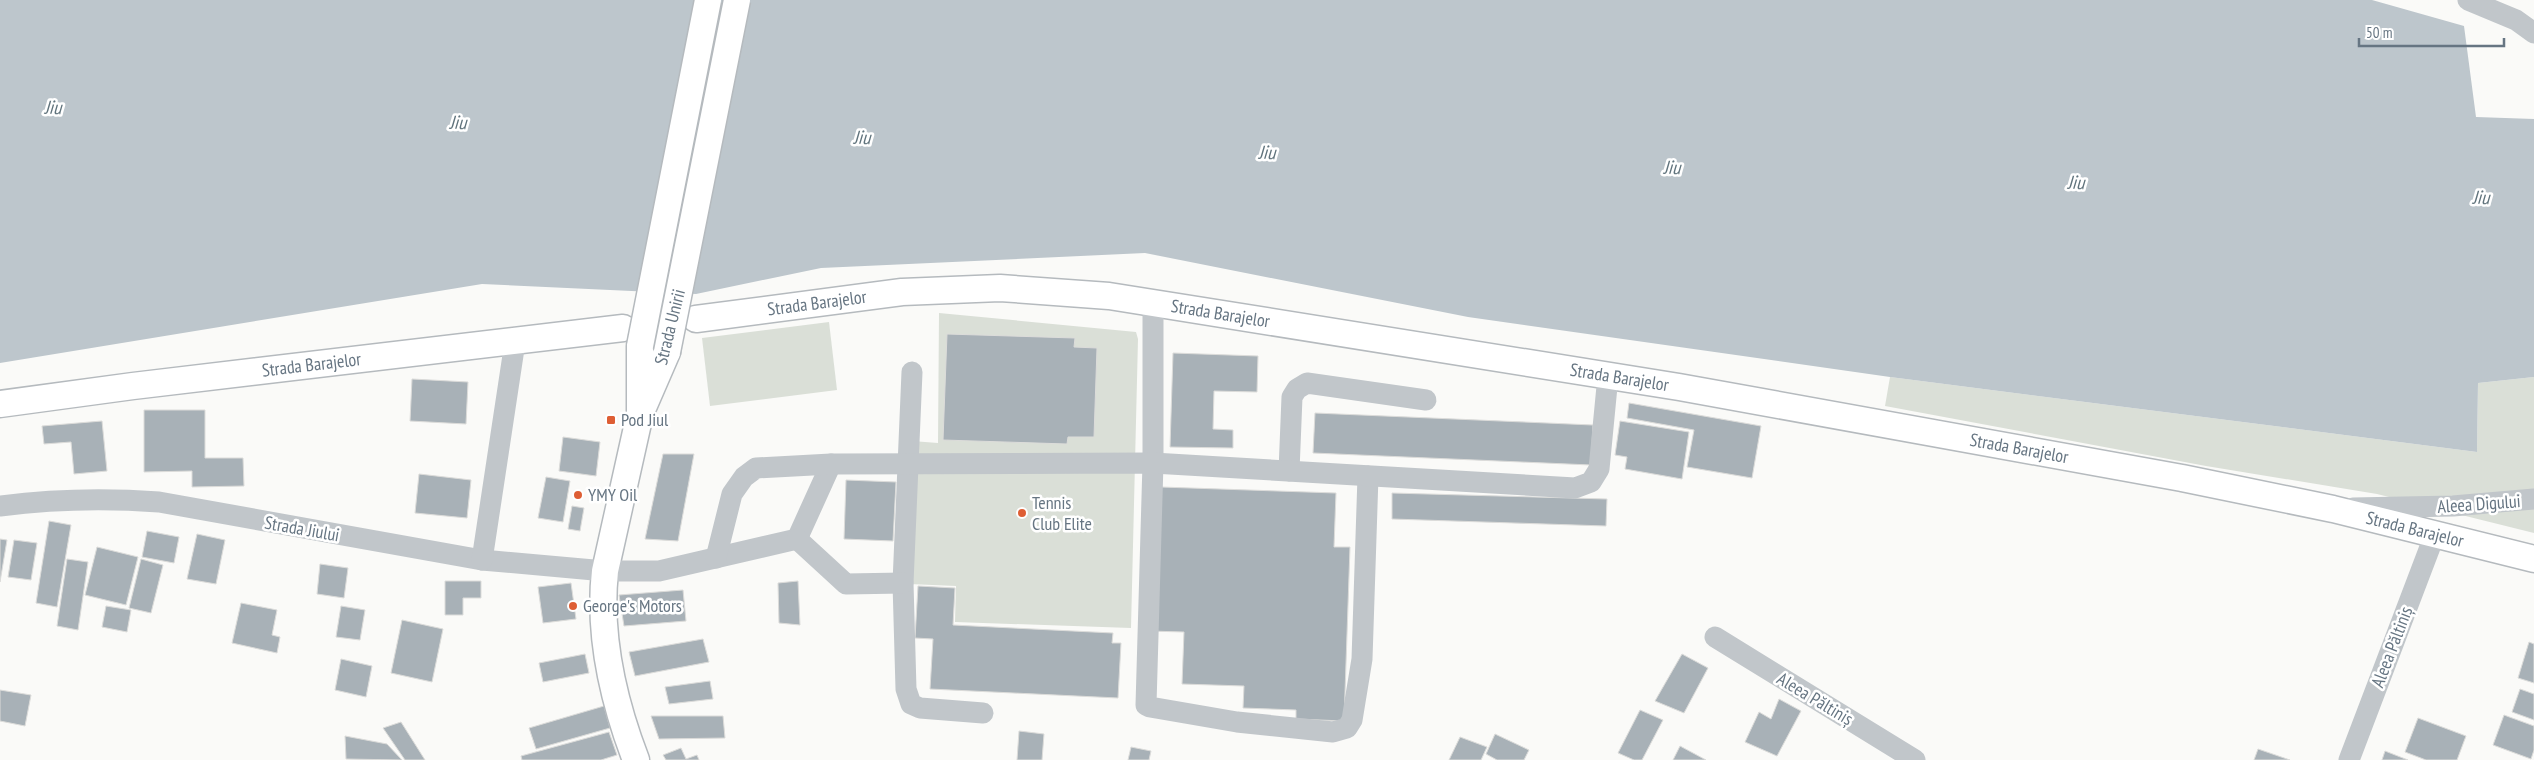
<svg xmlns="http://www.w3.org/2000/svg" width="2534" height="760" viewBox="0 0 2534 760" font-family="'PT Sans Narrow',sans-serif">
<style>
.green{fill:#dadfd7}
.water{fill:#bdc6cc}
.building{fill:#a8b1b7;stroke:#dcdcda}
.lines{fill:none;stroke-linecap:round;stroke-linejoin:round}
.major-casing{stroke:#b5babe;stroke-width:29}
.minor{stroke:#c1c6ca;stroke-width:21}
.major{stroke:#fff;stroke-width:26}
.major-bridge-casing{stroke:#b5babe;stroke-width:29;stroke-linecap:butt}
.major-bridge{stroke:#fff;stroke-width:26}
.poi-dot{fill:#de5e34;stroke:#fff;stroke-width:2}
.labels{text-anchor:middle;stroke-width:5;stroke-linejoin:round;paint-order:stroke}
.street-label{font-size:18px;fill:#667582;stroke:#fff}
.poi-label{font-size:18px;fill:#667582;stroke:#fff;text-anchor:start}
.water-label{font-size:19px;font-style:italic;fill:#60737c;stroke:#fff}
</style>
<rect width="100%" height="100%" fill="#fafaf8"/>
<g class="green">
<polygon points="939,313 1136,332 1138,339 1131,628 955,622 956,586 909,584 912,441 938,443"/>
<polygon points="829,322 837,390 710,406 702,338"/>
<polygon points="1890,377 2477,452 2478,383 2534,377 2534,533 2377,494 2206,466 1885,406"/>
</g>
<polygon class="water" points="0,0 2372,0 2464,26 2476,117 2534,119 2534,377 2478,383 2477,452 1890,377 1468,317 1145,253 821,268 696,294 482,284 0,363"/>
<g class="building">
<polygon points="947,334 1075,338 1074,347 1097,348 1094,437 1068,437 1067,444 943,440"/>
<polygon points="1173,353 1258,356 1257,392 1214,391 1213,429 1233,430 1233,448 1170,447"/>
<polygon points="412,379 468,382 466,424 410,421"/>
<polygon points="1629,403 1761,426 1752,478 1687,467 1694,430 1627,418"/>
<polygon points="144,410 205,410 205,458 243,458 244,486 192,487 192,471 144,472"/>
<polygon points="1315,413 1593,425 1591,465 1313,453"/>
<polygon points="102,421 107,471 74,474 71,442 44,444 42,426"/>
<polygon points="1620,421 1689,432 1682,479 1625,469 1627,457 1615,455"/>
<polygon points="563,437 600,442 596,476 559,471"/>
<polygon points="663,454 694,454 678,541 645,539"/>
<polygon points="419,474 471,480 467,518 415,513"/>
<polygon points="546,477 570,481 563,522 538,518"/>
<polygon points="846,480 896,482 893,541 844,539"/>
<polygon points="1161,487 1336,493 1334,547 1350,547 1344,721 1296,719 1296,710 1243,708 1244,686 1182,684 1184,632 1149,631"/>
<polygon points="1392,493 1607,499 1606,526 1392,519"/>
<polygon points="572,506 584,508 580,531 568,529"/>
<polygon points="49,521 71,525 57,607 36,603"/>
<polygon points="147,531 179,537 174,563 142,557"/>
<polygon points="197,534 225,540 216,584 187,579"/>
<polygon points="0,539 7,540 0,582"/>
<polygon points="14,540 37,543 31,580 8,577"/>
<polygon points="97,547 138,557 126,605 85,595"/>
<polygon points="67,559 88,562 78,630 57,626"/>
<polygon points="141,559 163,565 151,613 129,608"/>
<polygon points="320,564 348,568 344,598 317,594"/>
<polygon points="445,581 481,581 481,598 463,598 463,615 445,615"/>
<polygon points="798,581 800,625 779,623 778,583"/>
<polygon points="571,583 576,619 543,623 538,587"/>
<polygon points="918,586 955,588 953,625 1113,633 1112,643 1121,643 1118,698 930,689 933,639 915,638"/>
<polygon points="683,590 686,621 624,626 619,595"/>
<polygon points="241,603 277,610 272,635 280,637 277,653 232,643"/>
<polygon points="106,606 131,610 127,632 102,627"/>
<polygon points="341,606 365,610 360,640 336,637"/>
<polygon points="402,620 443,629 432,682 391,673"/>
<polygon points="703,639 709,662 635,676 629,652"/>
<polygon points="2529,642 2534,644 2534,683 2518,678"/>
<polygon points="585,654 589,673 543,682 539,663"/>
<polygon points="1682,654 1708,668 1684,713 1655,701"/>
<polygon points="341,659 372,666 366,697 335,690"/>
<polygon points="710,681 713,699 669,704 665,687"/>
<polygon points="2520,689 2534,694 2534,720 2512,712"/>
<polygon points="0,690 31,695 25,726 0,721"/>
<polygon points="1779,699 1801,711 1777,756 1745,742 1759,712 1771,719"/>
<polygon points="604,706 610,728 536,749 529,728"/>
<polygon points="1640,710 1663,720 1642,760 1634,760 1618,753"/>
<polygon points="2504,715 2534,726 2534,750 2531,759 2493,745"/>
<polygon points="651,716 723,716 725,738 659,739"/>
<polygon points="2418,718 2466,736 2457,760 2426,760 2405,752"/>
<polygon points="401,722 425,760 405,760 383,728"/>
<polygon points="1019,731 1044,734 1042,760 1017,760"/>
<polygon points="609,732 617,755 601,760 522,760 521,756"/>
<polygon points="1495,734 1529,750 1524,760 1497,760 1486,754"/>
<polygon points="345,736 387,744 402,760 346,759"/>
<polygon points="1460,737 1487,747 1481,760 1449,760"/>
<polygon points="1680,746 1706,760 1673,760"/>
<polygon points="1131,747 1151,751 1149,760 1128,760"/>
<polygon points="681,748 686,759 697,755 699,760 666,760 663,755"/>
<polygon points="2258,749 2290,760 2254,760"/>
<polygon points="2385,751 2408,760 2382,760"/>
</g>
<g class="lines">
<defs>
<g id="major">
<path id="s1" d="M696 319 902 292 1000 288 1109 296 1679 387 2182 478 2333 509 2534 559"/>
<path id="s2" d="M0 404 133 386 623 328"/>
<polyline points="644,405 667,352"/>
<path d="M636 760C613 700 598 636 605 571L640 414V346"/>
</g>
</defs>
<use href="#major" class="major-casing"/>
<g class="minor">
<polyline points="2468,0 2516,20 2534,33"/>
<polyline points="1153,302 1153,463 1146,705 1150,707 1237,722 1333,732 1347,728 1352,720 1362,659 1368,476"/>
<polyline points="912,372 903,583 906,689 911,704 920,708 983,713"/>
<polyline points="1289,471 1292,397 1297,389 1307,383 1426,400"/>
<path d="M0 506C54 499 105 498 159 502L482 560 605 571H659L797 539 831 464"/>
<polyline points="2353,508 2453,506 2534,499"/>
<polyline points="797,539 846,584 903,583"/>
<polyline points="716,558 732,494 744,477 756,468 831,464 1153,463 1575,488 1591,482 1599,469 1608,376"/>
<polyline points="482,560 515,342"/>
<polyline points="1715,637 1915,760"/>
<polyline points="2349,760 2435,534"/>
</g>
<use href="#major" class="major"/>
<defs>
<g id="major-bridge">
<polyline points="640,346 708,0"/>
<polyline points="667,352 737,0"/>
</g>
</defs>
<use href="#major-bridge" class="major-bridge-casing"/>
<use href="#major-bridge" class="major-bridge"/>
</g>
<g class="poi-dot">
<rect x="606" y="415" width="10" height="10" rx="2.5"/>
<circle cx="578" cy="495" r="5"/>
<circle cx="1022" cy="513" r="5"/>
<circle cx="573" cy="606" r="5"/>
</g>
<g class="labels">
<g class="street-label">
<text dy="6" stroke="none"><textPath href="#s1" startOffset="122">Strada Barajelor</textPath></text>
<text dy="6" stroke="none"><textPath href="#s1" startOffset="528">Strada Barajelor</textPath></text>
<text transform="translate(670 327) rotate(-76)" y="6">Strada Unirii</text>
<text dy="6" stroke="none"><textPath href="#s2" startOffset="314">Strada Barajelor</textPath></text>
<text dy="6" stroke="none"><textPath href="#s1" startOffset="932">Strada Barajelor</textPath></text>
<text dy="6" stroke="none"><textPath href="#s1" startOffset="1338">Strada Barajelor</textPath></text>
<text transform="translate(2479 504) rotate(-4)" y="6">Aleea Digului</text>
<text transform="translate(302 529) rotate(10)" y="6">Strada Jiului</text>
<text dy="6" stroke="none"><textPath href="#s1" startOffset="1742">Strada Barajelor</textPath></text>
<text transform="translate(2392 647) rotate(-69)" y="6">Aleea Păltiniș</text>
<text transform="translate(1815 699) rotate(31)" y="6">Aleea Păltiniș</text>
</g>
<g class="poi-label">
<text x="621" y="426">Pod Jiul</text>
<text x="588" y="501">YMY Oil</text>
<text x="1032" y="509">Tennis<tspan x="1032" dy="21">Club Elite</tspan></text>
<text x="583" y="612">George's Motors</text>
</g>
<g class="water-label">
<text transform="translate(53 107) rotate(2)" y="7">Jiu</text>
<text transform="translate(458 122) rotate(2)" y="7">Jiu</text>
<text transform="translate(862 137) rotate(2)" y="7">Jiu</text>
<text transform="translate(1267 152) rotate(2)" y="7">Jiu</text>
<text transform="translate(1672 167) rotate(2)" y="7">Jiu</text>
<text transform="translate(2076 182) rotate(2)" y="7">Jiu</text>
<text transform="translate(2481 197) rotate(2)" y="7">Jiu</text>
</g>
</g>
<path d="M2359 38v8h145v-8" fill="none" stroke="#667582" stroke-width="2.5"/>
<text x="2366" y="38" font-size="15" fill="#667582" stroke="#ffffff" stroke-width="4" paint-order="stroke">50 m</text>
</svg>
